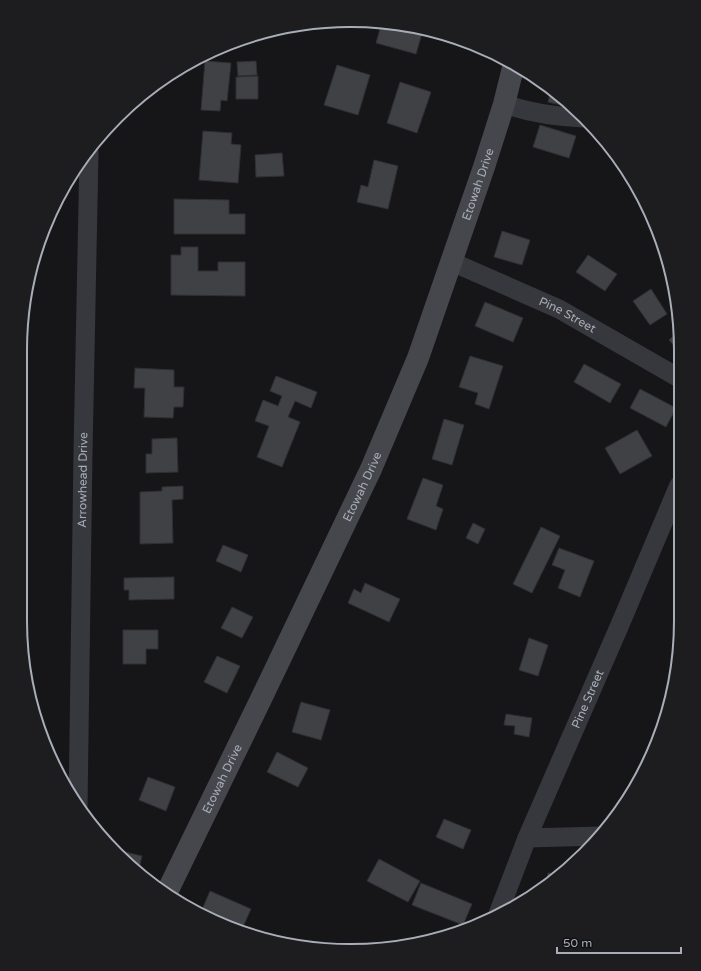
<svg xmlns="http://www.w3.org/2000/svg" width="701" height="971" viewBox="0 0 701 971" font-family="'Varela Round',sans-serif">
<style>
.building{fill:#404145;stroke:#303034}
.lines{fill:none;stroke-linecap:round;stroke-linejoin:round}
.street{stroke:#37383d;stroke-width:19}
.secondary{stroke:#45474d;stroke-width:22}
.labels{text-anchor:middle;stroke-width:3;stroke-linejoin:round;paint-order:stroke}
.street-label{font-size:12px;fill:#a8adb8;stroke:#111113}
.rim{fill:none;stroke:#a8adb8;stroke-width:2}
</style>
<rect width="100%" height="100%" fill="#161618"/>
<g class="building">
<polygon points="382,22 393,23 423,30 416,54 376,43"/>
<polygon points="205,61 231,63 227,101 221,100 220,111 201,110"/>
<polygon points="256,61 257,75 238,76 237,62"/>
<polygon points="337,65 370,75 358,115 324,105"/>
<polygon points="258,76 258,99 236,99 236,77"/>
<polygon points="400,82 431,92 417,133 387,123"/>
<polygon points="551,90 568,102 574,108 548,102"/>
<polygon points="540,125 576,136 569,158 533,147"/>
<polygon points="203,131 232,133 231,144 241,145 238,183 199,180"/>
<polygon points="282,153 284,176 256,177 255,155"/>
<polygon points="374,160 398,166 388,209 357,202 361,185 368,187"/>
<polygon points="174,199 229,200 229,214 245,214 245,234 174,234"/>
<polygon points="502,231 530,240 522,265 494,257"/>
<polygon points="181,247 198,247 198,271 218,271 218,262 245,262 245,296 171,295 171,255 181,255"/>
<polygon points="588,255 617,274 605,291 576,272"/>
<polygon points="651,289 667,314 650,325 633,301"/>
<polygon points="485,302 523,318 513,342 475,326"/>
<polygon points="678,332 678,350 669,340"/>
<polygon points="470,356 503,366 489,409 475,404 478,393 459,387"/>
<polygon points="584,364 621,384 610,403 574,382"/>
<polygon points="135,368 174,370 174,387 184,387 183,407 174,407 173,418 144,417 145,388 134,388"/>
<polygon points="276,376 317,392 311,408 295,401 288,417 300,422 282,467 257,457 269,426 255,421 263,400 278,406 282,396 270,391"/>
<polygon points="640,389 676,408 666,427 630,408"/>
<polygon points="444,419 464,425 452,465 432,459"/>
<polygon points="637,430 652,456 620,474 605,448"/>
<polygon points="177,438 178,472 146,473 146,454 152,454 152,439"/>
<polygon points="423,478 443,485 436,506 443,509 436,530 407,519"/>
<polygon points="183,486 183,499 172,500 173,543 140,544 140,492 162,491 162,487"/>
<polygon points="473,523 485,529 478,544 466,538"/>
<polygon points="541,527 560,536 532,593 513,584"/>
<polygon points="223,545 248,555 241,572 216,561"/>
<polygon points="559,548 594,561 580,597 558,588 565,570 552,565"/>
<polygon points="174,577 174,599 129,600 129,590 124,590 124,578"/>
<polygon points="365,583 400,599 389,622 348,603 354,589 361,593"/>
<polygon points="232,607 253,617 242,638 221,628"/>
<polygon points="123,630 158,630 158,649 146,649 146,664 123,664"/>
<polygon points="529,638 548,645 538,676 519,670"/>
<polygon points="217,656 240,666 227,693 204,682"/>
<polygon points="301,702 330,710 321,740 292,732"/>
<polygon points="506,714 532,718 529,737 514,734 515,726 504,725"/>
<polygon points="277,752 308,768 298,787 267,772"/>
<polygon points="148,777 175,787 166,811 139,800"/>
<polygon points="444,819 471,830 463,849 436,837"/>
<polygon points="116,850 142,856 138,873 133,869"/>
<polygon points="379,859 420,881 408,902 367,881"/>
<polygon points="548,873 561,874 547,886"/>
<polygon points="421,883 472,904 463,925 412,905"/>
<polygon points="210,891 251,909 242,929 228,924 201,912"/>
</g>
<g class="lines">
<g class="street">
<path d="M504 104C530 113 557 117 584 118"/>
<path id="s1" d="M452 262 559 309 679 378"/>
<path id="s2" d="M78 807 83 453 89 153"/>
<polyline points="527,838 601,836"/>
<path id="s3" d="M498 914 527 838 619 627 679 485"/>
</g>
<path class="secondary" id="s4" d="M167 892 261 699 371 469 418 358 484 167 504 104 514 64"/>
</g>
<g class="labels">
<g class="street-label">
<text dy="4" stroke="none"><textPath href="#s4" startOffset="774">Etowah Drive</textPath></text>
<text dy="4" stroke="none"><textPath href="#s1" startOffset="127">Pine Street</textPath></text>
<text dy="4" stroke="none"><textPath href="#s2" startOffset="327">Arrowhead Drive</textPath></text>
<text dy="4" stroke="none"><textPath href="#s4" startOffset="450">Etowah Drive</textPath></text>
<text dy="4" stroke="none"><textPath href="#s3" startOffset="233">Pine Street</textPath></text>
<text dy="4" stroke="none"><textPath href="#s4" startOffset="126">Etowah Drive</textPath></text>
</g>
</g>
<path d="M0 0H701V971H0ZM350 27H351A323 323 0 0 1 674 350V621A323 323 0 0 1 351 944H350A323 323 0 0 1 27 621V350A323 323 0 0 1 350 27Z" fill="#1d1d20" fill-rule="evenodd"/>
<path class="rim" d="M350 27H351A323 323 0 0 1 674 350V621A323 323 0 0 1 351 944H350A323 323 0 0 1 27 621V350A323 323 0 0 1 350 27Z"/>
<path d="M557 947v6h124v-6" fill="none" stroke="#a8adb8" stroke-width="2"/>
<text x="563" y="947" font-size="12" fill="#a8adb8" stroke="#111113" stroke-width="3" paint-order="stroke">50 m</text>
</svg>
